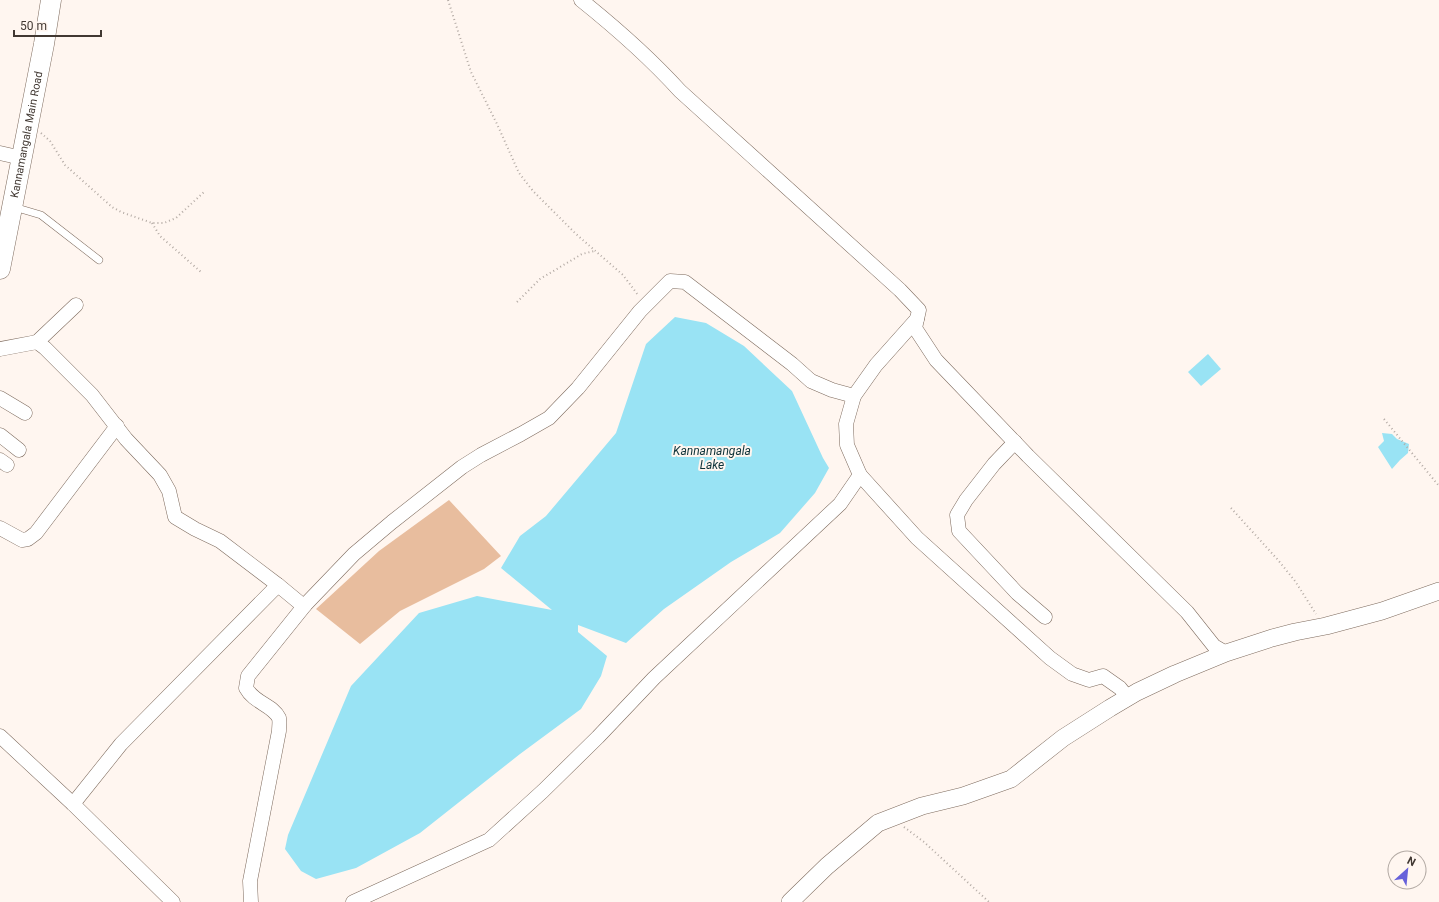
<svg xmlns="http://www.w3.org/2000/svg" width="1439" height="902" viewBox="0 0 1439 902" font-family="Roboto,sans-serif">
<style>
.green{fill:#e8bd9e}
.water{fill:#99e3f4}
.lines{fill:none;stroke-linecap:round;stroke-linejoin:round}
.service-casing{stroke:#7e6b5e;stroke-width:8}
.minor-casing{stroke:#7e6b5e;stroke-width:15}
.tertiary-casing{stroke:#7e6b5e;stroke-width:18}
.secondary-casing{stroke:#7e6b5e;stroke-width:21}
.path{stroke:#b3aaa4;stroke-width:2;stroke-dasharray:1 3;stroke-linecap:butt}
.service{stroke:#fff;stroke-width:7}
.minor{stroke:#fff;stroke-width:14}
.tertiary{stroke:#fff;stroke-width:17}
.secondary{stroke:#fff;stroke-width:20}
.labels{text-anchor:middle;stroke-width:4;stroke-linejoin:round;paint-order:stroke}
.street-label{font-size:11px;fill:#413832;stroke:#fff6f0}
.water-label{font-size:12px;font-style:italic;fill:#0d3239;stroke:#fff6f0}
</style>
<rect width="100%" height="100%" fill="#fff6f0"/>
<polygon class="green" points="449,500 501,556 484,569 400,611 360,644 316,609 379,551"/>
<g class="water">
<polygon points="675,317 706,323 744,346 792,391 823,458 829,468 815,493 780,533 731,562 664,609 626,643 578,625 578,632 607,656 601,676 581,709 520,754 420,833 356,868 316,879 301,871 285,849 288,835 351,686 419,613 477,596 552,610 501,568 520,536 546,516 616,433 646,344"/>
<polygon points="1208,354 1221,369 1201,386 1188,372"/>
<polygon points="1382,433 1392,434 1397,439 1409,444 1408,453 1400,460 1392,469 1378,447 1384,441"/>
</g>
<g class="lines">
<defs>
<polyline id="service" points="14,207 41,215 99,260"/>
<g id="minor">
<path d="M581 0C616 28 649 57 680 91L900 290 919 310 915 328 936 360 1028 456 1187 612 1214 646 1226 653"/>
<polyline points="0,153 22,158"/>
<polyline points="37,342 76,305"/>
<polyline points="0,349 37,342 45,348 92,395 126,439 160,475 169,491 175,517 195,529 220,541 278,585"/>
<polyline points="0,398 25,413"/>
<polyline points="0,435 19,450"/>
<polyline points="1015,442 994,464 966,500 957,515 959,531 1017,593 1045,617"/>
<polyline points="0,460 7,465"/>
<polyline points="860,475 917,538 1050,658 1072,674 1089,680 1103,676 1120,688 1128,698"/>
<polyline points="0,528 22,540 28,539 36,533 117,426"/>
<polyline points="0,736 73,804 173,902"/>
<polyline points="73,804 121,744 278,585 301,604 305,605 354,554 392,522 462,467 481,455 521,434 549,418 578,388 640,311 670,281 685,282 792,364 811,381 832,390 854,396"/>
<path d="M251 902 250 881 279 731C279 727 280 722 279 718 273 705 254 703 246 688L248 676 305 605"/>
<polyline points="353,902 489,840 543,791 598,737 654,678 840,504 860,475 847,445 846,424 854,396 876,365 917,319"/>
</g>
<polyline id="tertiary" points="790,902 827,866 878,823 922,806 963,796 1011,779 1063,738 1110,708 1137,692 1175,674 1226,653 1272,638 1295,632 1326,626 1382,611 1439,591"/>
<g id="secondary">
<path id="s1" d="M0 269 44 44 51 0"/>
</g>
</defs>
<use href="#service" class="service-casing"/>
<use href="#minor" class="minor-casing"/>
<use href="#tertiary" class="tertiary-casing"/>
<use href="#secondary" class="secondary-casing"/>
<g class="path">
<polyline points="448,0 471,72 497,124 519,173 533,191 576,234 623,275 638,295"/>
<polyline points="41,133 50,141 65,165 112,207 121,212 152,223 164,223 176,218 204,192"/>
<polyline points="152,223 160,236 201,272"/>
<polyline points="517,302 540,279 582,254 594,251"/>
<polyline points="1384,419 1439,486"/>
<polyline points="1231,508 1278,560 1295,581 1316,614"/>
<polyline points="904,827 924,842 989,902"/>
</g>
<use href="#service" class="service"/>
<use href="#minor" class="minor"/>
<use href="#tertiary" class="tertiary"/>
<use href="#secondary" class="secondary"/>
</g>
<g class="labels">
<g class="street-label">
<text dy="4" stroke="none"><textPath href="#s1" startOffset="137">Kannamangala Main Road</textPath></text>
</g>
<g class="water-label">
<text x="712" y="455">Kannamangala<tspan x="712" dy="14">Lake</tspan></text>
</g>
</g>
<g transform="translate(1407 870) rotate(27)"><circle r="19" fill="#fff6f0" stroke="#b3aaa4"/>
<path d="M0-3L7 15L0 10L-7 15Z" fill="#6761da"/>
<text y="-6" font-size="11" font-weight="bold" text-anchor="middle" fill="#413832">N</text>
</g>
<path d="M14 30v6h87v-6" fill="none" stroke="#413832" stroke-width="2"/>
<text x="20" y="30" font-size="12" fill="#413832" stroke="#fff6f0" stroke-width="3" paint-order="stroke">50 m</text>
</svg>
